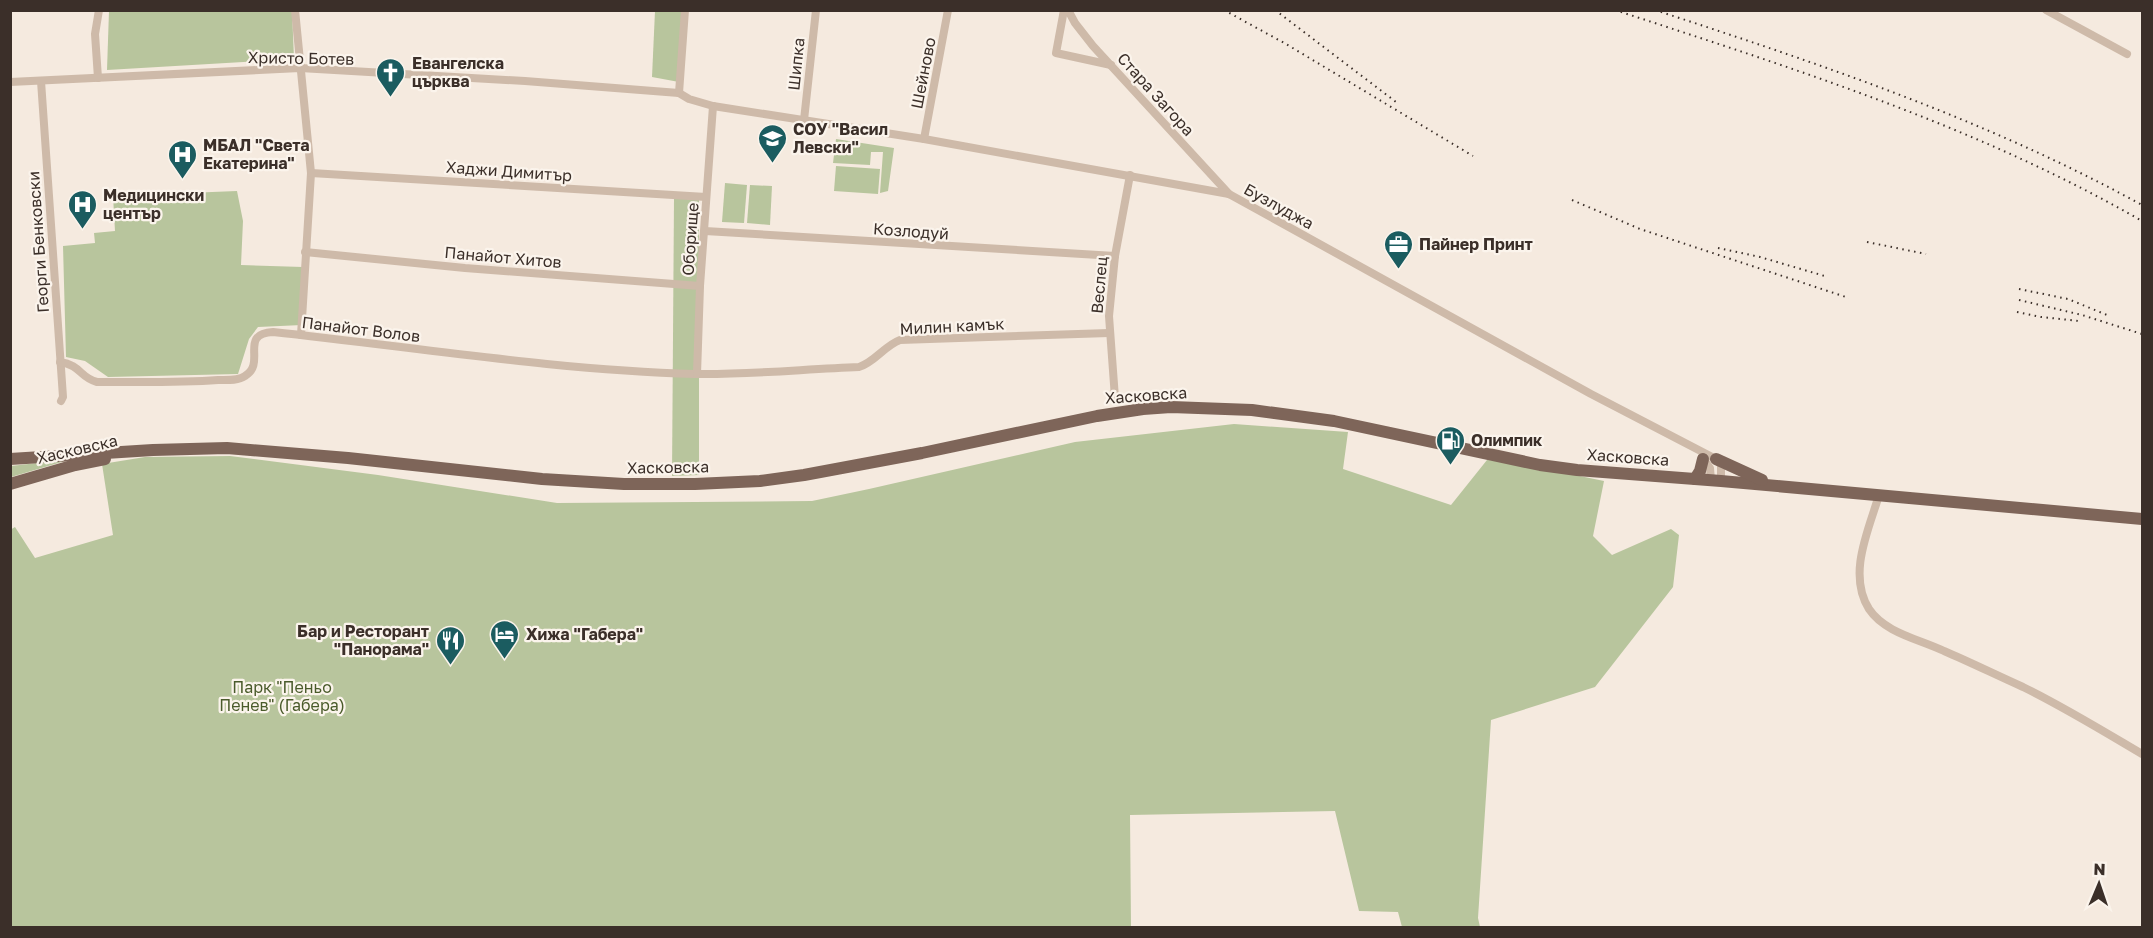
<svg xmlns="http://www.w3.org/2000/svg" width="2153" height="938" viewBox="0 0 2153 938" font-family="'Golos Text',sans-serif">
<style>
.green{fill:#b8c59d}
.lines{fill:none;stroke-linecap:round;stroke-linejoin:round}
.street{stroke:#cebaa9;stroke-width:8}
.primary{stroke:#7e6559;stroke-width:12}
.rail{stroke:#3b2f29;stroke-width:2;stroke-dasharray:1.5 4.5;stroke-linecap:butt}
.labels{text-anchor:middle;stroke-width:4.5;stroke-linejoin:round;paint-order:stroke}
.street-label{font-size:16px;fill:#3b2f29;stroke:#fbf4ec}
.poi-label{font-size:16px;font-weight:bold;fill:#3b2f29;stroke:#fbf4ec;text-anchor:start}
.park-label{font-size:16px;fill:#4a5b2b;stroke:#fbf4ec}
</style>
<rect width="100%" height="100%" fill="#f5eadf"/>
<g class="green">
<polygon points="109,11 292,11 294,59 107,70"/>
<polygon points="655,11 684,11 679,82 652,77"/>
<polygon points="836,139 894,148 888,191 880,193 883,152 871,152 870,165 833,163"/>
<polygon points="836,166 880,169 878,194 834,191"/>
<polygon points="725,183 747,185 744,223 722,222"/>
<polygon points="750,185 772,186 770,225 747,223"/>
<polygon points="237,191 243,221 241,265 303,267 302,325 258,327 249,339 238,374 108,377 85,361 66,357 63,246 95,243 94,233 115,231 113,196"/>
<polygon points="674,198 699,200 699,475 672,476"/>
<polygon points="1234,424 1348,432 1343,469 1451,505 1487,460 1507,461 1604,481 1593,536 1612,555 1671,529 1679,535 1673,587 1595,687 1491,720 1478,918 1480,927 1402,927 1398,912 1359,911 1335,811 1130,815 1131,927 11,928 10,530 15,527 35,558 113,535 102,464 145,457 230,456 378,475 557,503 812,501 869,489 1075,442"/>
<polygon points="72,459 11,477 11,466"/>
</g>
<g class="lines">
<g class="street">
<polyline points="295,10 311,173 301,335"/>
<polyline points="1064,10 1056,53 1111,65"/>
<polyline points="1068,10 1075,23 1093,46 1229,194"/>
<polyline points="2046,10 2127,54"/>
<polyline points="98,78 95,34 99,10"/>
<polyline points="41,81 63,397 61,401"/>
<polyline points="10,82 300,68 525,81 679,93 689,99 713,106 924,139 1229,194 1591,394 1716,459 1721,465 1721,481"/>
<polyline points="679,93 685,10"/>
<polyline points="804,120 816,10"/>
<polyline points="924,139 948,10"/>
<polyline points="311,173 706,197"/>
<polyline points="705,231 1115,256"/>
<polyline points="305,252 465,268 700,286"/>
<path d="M60 362C81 365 80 378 97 382 137 382 178 383 218 380 226 380 238 381 245 376 267 363 238 334 273 332 414 347 554 370 695 374 749 375 805 369 859 367 875 362 884 346 900 340L1109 333"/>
<polyline points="697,374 700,286 713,106"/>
<polyline points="1115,398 1109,316 1115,256 1130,175"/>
<polyline points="1702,457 1710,468 1711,480"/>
<path d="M1879 495C1869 529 1847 574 1869 609 1885 633 1919 639 1944 651 1970 662 1996 675 2023 687 2064 707 2103 731 2142 754"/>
</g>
<g class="primary">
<polyline points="10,459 153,450 227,448 348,458 542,479 624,484 695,484 760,481 804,475 922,453 1097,416 1143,409 1171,407 1252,410 1334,421 1540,465 1577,470 1721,481 2142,519"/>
<polyline points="1716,459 1762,480"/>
<polyline points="1695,479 1700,471 1703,459"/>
<polyline points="10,484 75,465 105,459"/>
</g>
<g class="rail">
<polyline points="1224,10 1286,44 1473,156"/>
<polyline points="1275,10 1396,102"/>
<path d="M1615 10C1795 69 1977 126 2142 221"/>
<path d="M1655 10C1823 65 1987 120 2142 205"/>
<polyline points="1572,200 1640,229 1849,298"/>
<polyline points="1867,242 1926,254"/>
<polyline points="1718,248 1760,257 1828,277"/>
<polyline points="2019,289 2068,299 2107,315"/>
<polyline points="2019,300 2082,315 2142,334"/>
<polyline points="2017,312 2041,317 2079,321"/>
</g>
</g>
<defs>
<symbol id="church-pin" viewBox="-11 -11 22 30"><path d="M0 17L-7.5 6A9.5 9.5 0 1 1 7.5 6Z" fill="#1b5c60" stroke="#fbf4ec"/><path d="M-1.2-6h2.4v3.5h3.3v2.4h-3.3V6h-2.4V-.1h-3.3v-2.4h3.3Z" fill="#fff"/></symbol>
<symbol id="school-pin" viewBox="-11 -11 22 30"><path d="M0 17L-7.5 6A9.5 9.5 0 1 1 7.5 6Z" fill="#1b5c60" stroke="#fbf4ec"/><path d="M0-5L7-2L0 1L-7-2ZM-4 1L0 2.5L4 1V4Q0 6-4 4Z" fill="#fff"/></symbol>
<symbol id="hospital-pin" viewBox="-11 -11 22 30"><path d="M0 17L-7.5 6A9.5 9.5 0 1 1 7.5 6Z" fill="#1b5c60" stroke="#fbf4ec"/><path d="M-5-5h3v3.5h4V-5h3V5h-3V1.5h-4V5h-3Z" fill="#fff"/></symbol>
<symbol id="office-pin" viewBox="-11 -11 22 30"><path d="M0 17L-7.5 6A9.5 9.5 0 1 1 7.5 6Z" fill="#1b5c60" stroke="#fbf4ec"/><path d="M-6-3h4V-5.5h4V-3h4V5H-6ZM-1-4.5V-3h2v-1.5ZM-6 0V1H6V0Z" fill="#fff"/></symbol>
<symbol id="fuel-pin" viewBox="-11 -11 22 30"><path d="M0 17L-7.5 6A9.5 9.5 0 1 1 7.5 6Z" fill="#1b5c60" stroke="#fbf4ec"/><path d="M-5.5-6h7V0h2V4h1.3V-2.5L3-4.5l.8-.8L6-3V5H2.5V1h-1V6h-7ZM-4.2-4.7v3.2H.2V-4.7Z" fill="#fff"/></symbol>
<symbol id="hotel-pin" viewBox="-11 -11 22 30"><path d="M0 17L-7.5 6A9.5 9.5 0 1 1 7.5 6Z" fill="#1b5c60" stroke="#fbf4ec"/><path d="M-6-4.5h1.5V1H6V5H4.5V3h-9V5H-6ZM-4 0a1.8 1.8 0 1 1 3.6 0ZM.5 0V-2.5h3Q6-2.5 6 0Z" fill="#fff"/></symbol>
<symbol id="restaurant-pin" viewBox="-11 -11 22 30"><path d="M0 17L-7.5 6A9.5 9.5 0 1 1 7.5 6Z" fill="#1b5c60" stroke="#fbf4ec"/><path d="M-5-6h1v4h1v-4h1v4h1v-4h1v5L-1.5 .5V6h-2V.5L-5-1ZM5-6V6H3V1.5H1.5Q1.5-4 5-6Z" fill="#fff"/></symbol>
</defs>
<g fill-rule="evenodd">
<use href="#church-pin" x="374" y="56" width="33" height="45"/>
<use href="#school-pin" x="756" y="122" width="33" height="45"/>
<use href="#hospital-pin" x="166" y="138" width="33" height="45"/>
<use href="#hospital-pin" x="66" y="188" width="33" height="45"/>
<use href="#office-pin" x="1382" y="228" width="33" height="45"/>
<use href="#fuel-pin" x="1434" y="424" width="33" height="45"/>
<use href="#hotel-pin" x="488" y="618" width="33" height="45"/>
<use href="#restaurant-pin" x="434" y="624" width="33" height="45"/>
</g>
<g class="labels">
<g class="street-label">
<text transform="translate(301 58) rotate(1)" y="6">Христо Ботев</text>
<text transform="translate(796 64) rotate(-84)" y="6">Шипка</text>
<text transform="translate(923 73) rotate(-79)" y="6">Шейново</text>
<text transform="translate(1156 94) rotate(48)" y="6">Стара Загора</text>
<text transform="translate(509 171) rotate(4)" y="6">Хаджи Димитър</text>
<text transform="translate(1279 206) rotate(29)" y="6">Бузлуджа</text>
<text transform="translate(911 231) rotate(4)" y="6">Козлодуй</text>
<text transform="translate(690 239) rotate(-86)" y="6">Оборище</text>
<text transform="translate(38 242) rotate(-94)" y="6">Георги Бенковски</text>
<text transform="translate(503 257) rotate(5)" y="6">Панайот Хитов</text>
<text transform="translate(1099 285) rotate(-85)" y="6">Веслец</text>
<text transform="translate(952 326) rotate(-3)" y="6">Милин камък</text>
<text transform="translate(361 329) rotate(7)" y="6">Панайот Волов</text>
<text transform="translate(1146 395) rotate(-4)" y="6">Хасковска</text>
<text transform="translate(77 449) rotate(-13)" y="6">Хасковска</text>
<text transform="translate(1628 457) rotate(4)" y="6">Хасковска</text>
<text transform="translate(668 467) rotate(-1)" y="6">Хасковска</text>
</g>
<g class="poi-label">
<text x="412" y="69">Евангелска<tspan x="412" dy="18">църква</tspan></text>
<text x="793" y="135">СОУ "Васил<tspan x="793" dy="18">Левски"</tspan></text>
<text x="203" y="151">МБАЛ "Света<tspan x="203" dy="18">Екатерина"</tspan></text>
<text x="103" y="201">Медицински<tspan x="103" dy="18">център</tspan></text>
<text x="1419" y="250">Пайнер Принт</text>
<text x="1471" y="446">Олимпик</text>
<text x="429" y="637" text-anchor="end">Бар и Ресторант<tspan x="429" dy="18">"Панорама"</tspan></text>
<text x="526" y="640">Хижа "Габера"</text>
</g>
<g class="park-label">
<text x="282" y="693">Парк "Пеньо<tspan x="282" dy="18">Пенев" (Габера)</tspan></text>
</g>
</g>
<rect width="2153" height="938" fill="none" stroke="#3b2f29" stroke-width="24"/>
<g transform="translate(2099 884) rotate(2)" stroke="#fbf4ec" stroke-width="4.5" paint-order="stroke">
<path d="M0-4.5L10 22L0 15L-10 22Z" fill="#3b2f29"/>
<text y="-9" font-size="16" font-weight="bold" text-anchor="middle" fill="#3b2f29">N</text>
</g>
</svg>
